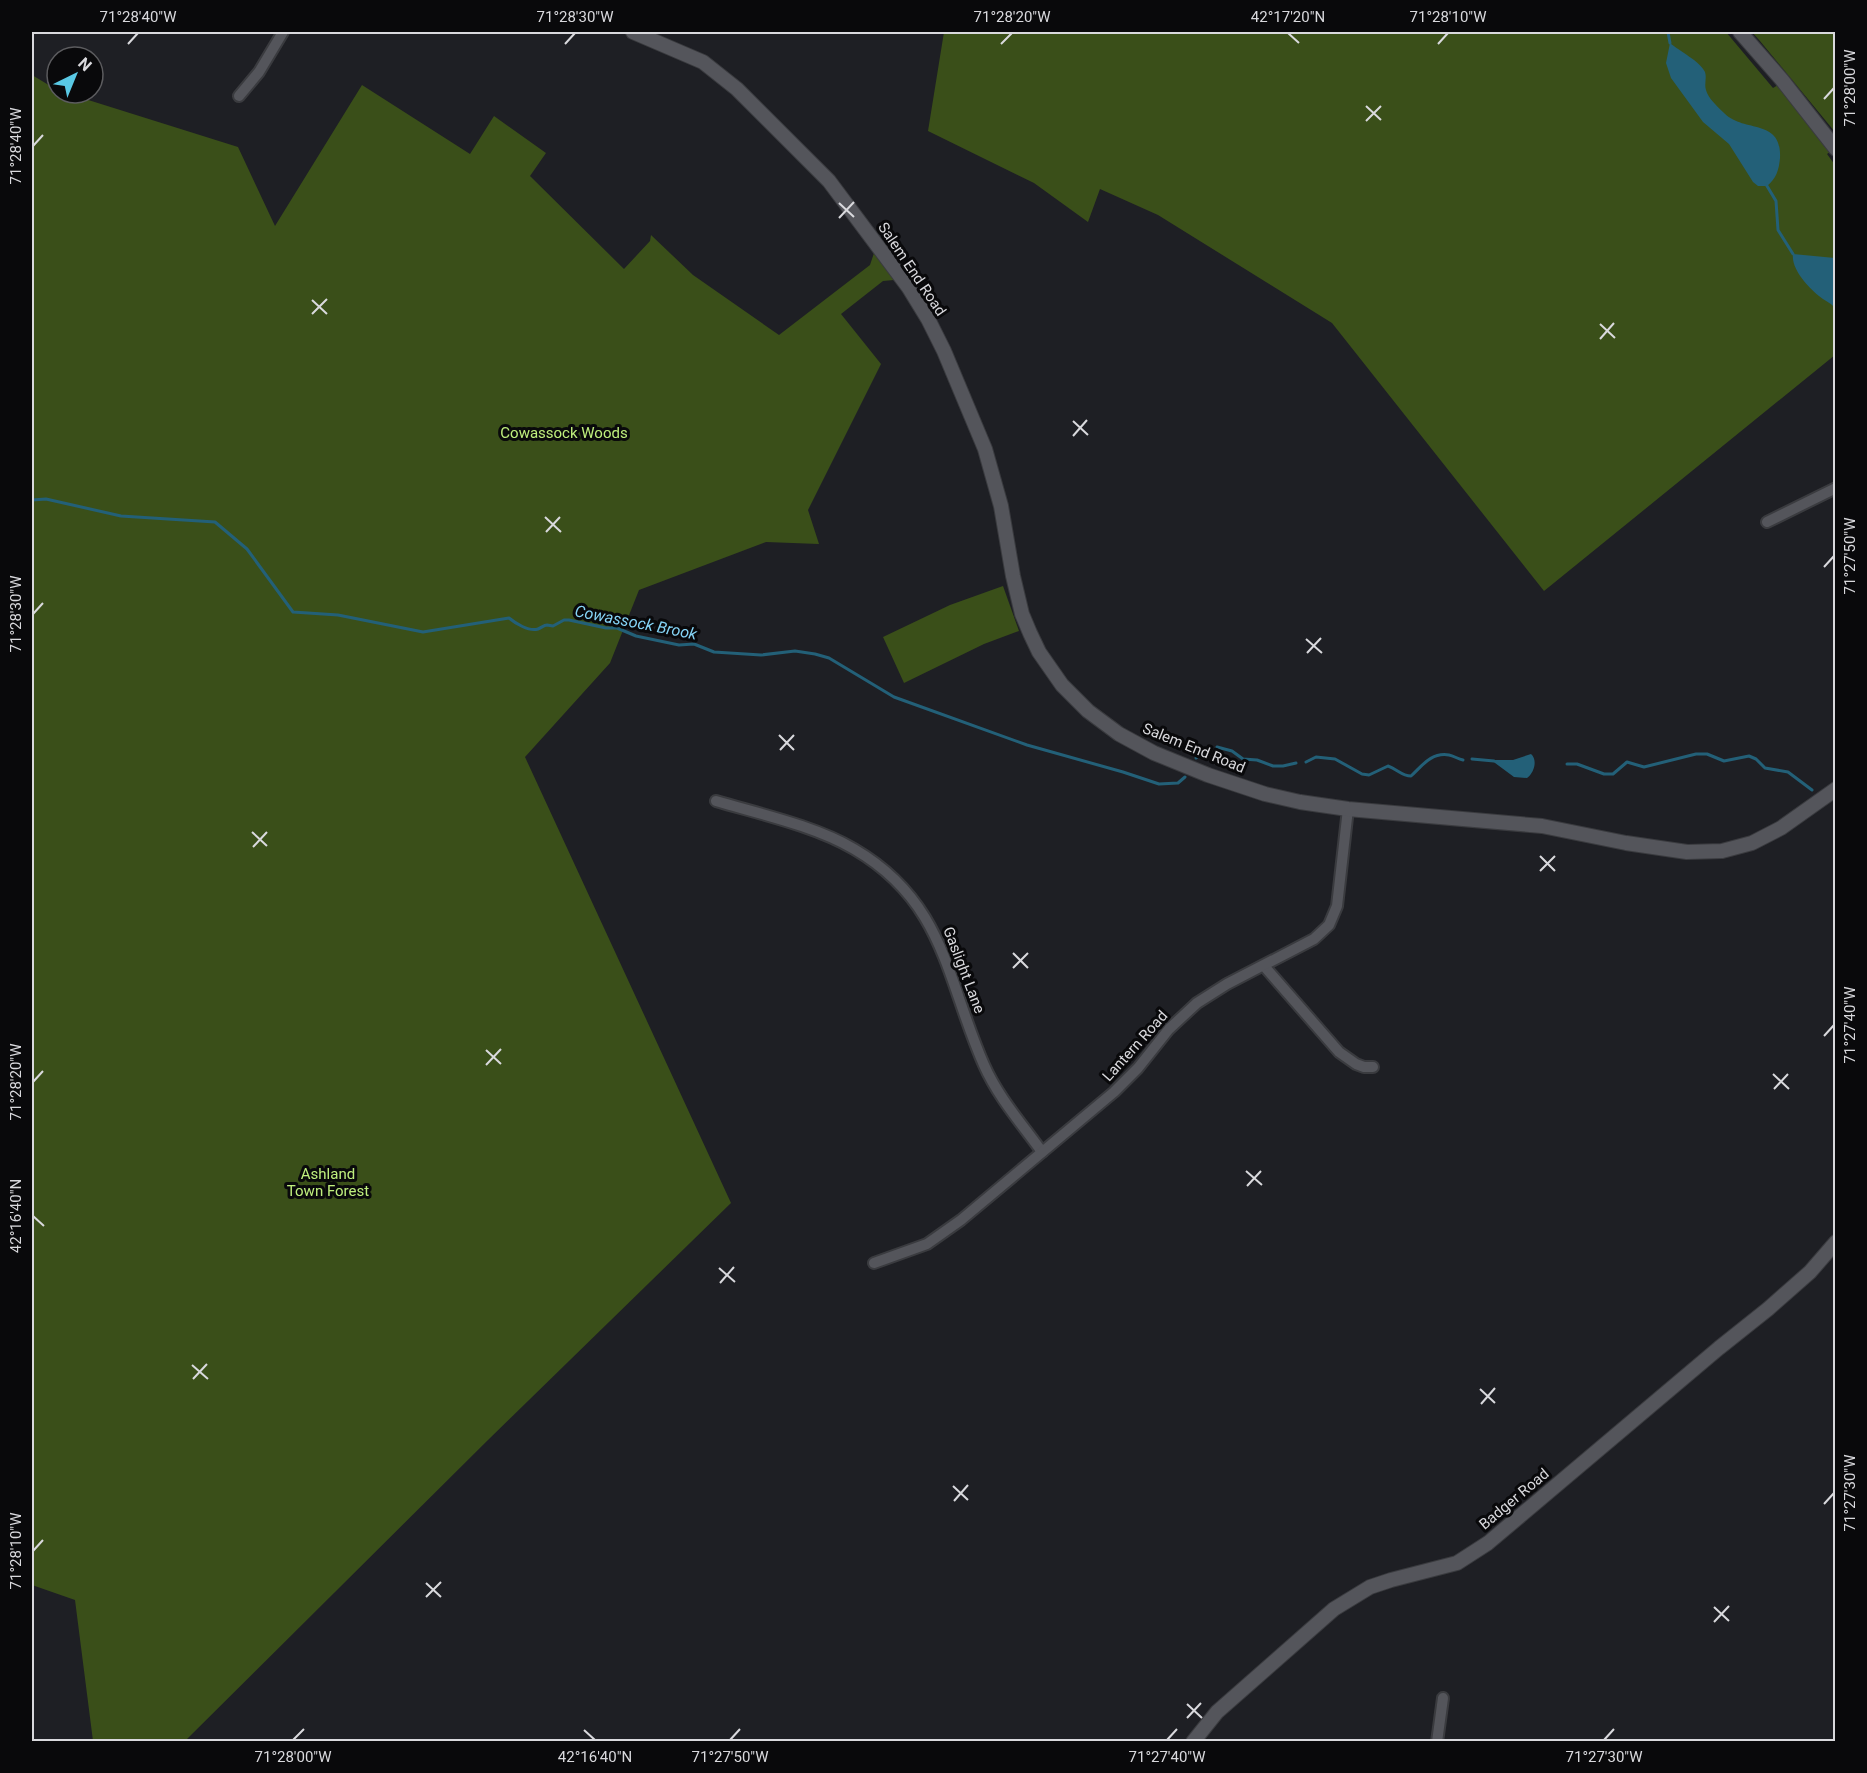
<svg xmlns="http://www.w3.org/2000/svg" width="1867" height="1773" viewBox="0 0 1867 1773" font-family="Roboto,sans-serif">
<style>
.green{fill:#3a4f19}
.water{fill:#236078}
.lines{fill:none;stroke-linecap:round;stroke-linejoin:round}
.stream{stroke:#236078;stroke-width:3}
.minor-casing{stroke:#3a3b3f;stroke-width:14}
.tertiary-casing{stroke:#3a3b3f;stroke-width:16}
.minor{stroke:#54555b;stroke-width:10}
.tertiary{stroke:#54555b;stroke-width:14}
.ticks{fill:none;stroke:#d9d9dd;stroke-width:2}
.labels{text-anchor:middle;stroke-width:6;stroke-linejoin:round;paint-order:stroke}
.street-label{font-size:15px;fill:#d9d9dd;stroke:#09090b}
.park-label{font-size:15px;fill:#bfef7d;stroke:#09090b}
.water-label{font-size:16px;font-style:italic;fill:#86d5f7;stroke:#09090b}
.neatline{fill:none;stroke:#d9d9dd;stroke-width:2}
.ticks-label{font-size:15px;text-anchor:middle;fill:#d9d9dd}
</style>
<rect width="100%" height="100%" fill="#1e1f24"/>
<g class="green">
<polygon points="944,32 1726,32 1773,88 1778,85 1830,152 1827,154 1835,165 1835,355 1544,591 1332,323 1158,215 1100,189 1088,222 1034,183 928,131"/>
<polygon points="1752,32 1835,32 1835,132 1760,41"/>
<polygon points="32,75 57,90 57,93 66,93 238,147 275,226 362,85 470,154 494,116 546,153 530,176 624,269 650,241 651,235 693,275 779,335 870,265 874,253 894,280 883,281 841,314 881,364 808,510 819,544 766,542 639,590 610,663 525,757 731,1203 488,1440 185,1741 93,1741 75,1600 32,1585"/>
<polygon points="1003,586 1019,631 984,644 904,683 883,637 950,605"/>
</g>
<g class="water">
<path d="M1670 43C1679 51 1700 61 1705 72 1707 78 1704 84 1706 90 1708 98 1717 106 1723 112 1743 134 1782 117 1780 158 1779 170 1776 179 1767 186H1758L1753 182 1729 144 1703 122 1671 78 1666 63Z"/>
<path d="M1793 254 1835 258V308C1830 302 1825 301 1819 296 1808 287 1791 269 1793 254Z"/>
<path d="M1531 754C1538 760 1534 773 1527 778L1514 777 1491 760H1513Z"/>
</g>
<g class="lines">
<g class="stream">
<polyline points="1668,32 1670,43"/>
<polyline points="1767,186 1776,201 1778,230 1793,254"/>
<path d="M32 500 46 499 121 516 215 522 247 549 293 612 338 615 423 632 509 618C515 623 529 632 538 629 541 628 544 625 547 625L553 626 564 620H569L606 628H617L636 636 679 645 694 644 714 652 761 655 795 651 815 654 829 658 894 697 1027 745 1123 772 1159 784 1178 783 1185 777"/>
<polyline points="1217,747 1232,751 1243,759 1257,760 1273,766 1283,766 1296,763"/>
<polyline points="1196,758 1210,747"/>
<polyline points="1472,759 1494,761"/>
<path d="M1306 762 1316 757 1335 759 1362 774 1369 775 1388 766C1397 769 1402 776 1411 776 1422 766 1431 752 1449 755 1454 756 1458 759 1463 760"/>
<polyline points="1567,764 1577,764 1604,774 1613,774 1627,762 1644,767 1696,754 1707,754 1724,761 1749,756 1756,759 1765,768 1788,772 1812,790"/>
<polyline points="1834,800 1836,800"/>
</g>
<defs>
<g id="minor">
<polyline points="239,96 259,72 283,32"/>
<polyline points="1767,522 1836,488"/>
<path d="M716 801C760 814 815 826 854 849 945 902 946 979 984 1065 998 1097 1022 1124 1042 1152"/>
<polyline points="1264,966 1339,1052 1356,1064 1364,1067 1373,1067"/>
<polyline points="874,1263 927,1244 961,1220 1114,1092 1138,1068 1169,1029 1197,1003 1227,984 1314,939 1329,925 1337,906 1348,809"/>
<polyline points="1437,1742 1443,1698"/>
</g>
<g id="tertiary">
<polyline points="633,32 703,62 737,89 829,181 909,288 928,319 944,351 985,449 1001,506 1013,576 1022,614 1030,633 1039,652 1062,685 1088,711 1119,734 1154,753 1208,775 1265,794 1300,802 1348,809 1542,826 1626,843 1687,852 1722,851 1752,843 1781,828 1836,789"/>
<polyline points="1740,32 1782,80 1836,149"/>
<polyline points="1193,1742 1217,1712 1334,1609 1370,1587 1391,1580 1457,1563 1488,1543 1719,1348 1768,1309 1810,1272 1836,1242"/>
</g>
</defs>
<use href="#minor" class="minor-casing"/>
<use href="#tertiary" class="tertiary-casing"/>
<use href="#minor" class="minor"/>
<use href="#tertiary" class="tertiary"/>
</g>
<path class="ticks" d="M1288 33 1299 43M128 44 138 33M565 44 575 33M1001 44 1012 33M1438 44 1448 33M1824 99 1834 88M1366 106 1381 120M1366 121 1381 106M33 146 43 135M839 203 854 217M839 218 854 202M312 300 327 314M312 314 327 299M1600 324 1615 338M1600 339 1614 323M1073 421 1088 435M1073 436 1087 420M545 517 561 532M546 532 560 517M1824 567 1834 556M33 614 43 603M1306 639 1322 653M1307 653 1321 638M779 735 794 750M780 750 794 735M252 832 267 846M253 847 267 832M1540 856 1555 871M1540 871 1555 856M1013 953 1028 968M1013 968 1028 953M1824 1036 1834 1025M486 1050 501 1064M486 1065 501 1049M1773 1074 1789 1089M33 1082 43 1071M1774 1089 1788 1074M1246 1171 1262 1185M1247 1186 1261 1171M33 1216 44 1226M719 1268 735 1282M720 1283 734 1267M192 1365 208 1379M193 1379 207 1364M1480 1389 1495 1403M1481 1404 1495 1388M953 1486 968 1500M954 1501 968 1485M1824 1504 1834 1493M33 1551 43 1540M426 1583 441 1597M426 1597 441 1582M1714 1607 1729 1621M1714 1622 1729 1606M1187 1704 1202 1718M1187 1718 1201 1703M584 1730 595 1740M293 1740 304 1729M730 1740 740 1729M1167 1740 1177 1729M1604 1740 1614 1729"/>
<g class="labels">
<g class="street-label">
<text transform="translate(912 269) rotate(56)" y="5">Salem End Road</text>
<text transform="translate(1194 748) rotate(22)" y="5">Salem End Road</text>
<text transform="translate(964 970) rotate(69)" y="5">Gaslight Lane</text>
<text transform="translate(1135 1046) rotate(-48)" y="5">Lantern Road</text>
<text transform="translate(1514 1499) rotate(-40)" y="5">Badger Road</text>
</g>
<g class="park-label">
<text x="564" y="438">Cowassock Woods</text>
<text x="328" y="1179">Ashland<tspan x="328" dy="17">Town Forest</tspan></text>
</g>
<g class="water-label">
<text transform="translate(636 622) rotate(11)" y="6">Cowassock Brook</text>
</g>
</g>
<rect width="1867" height="1773" fill="none" stroke="#09090b" stroke-width="66"/>
<g transform="translate(75 75) rotate(43)"><circle r="28" fill="#09090b" stroke="#5c5c5f" stroke-width="1.5"/>
<path d="M0-4.5L10 22L0 15L-10 22Z" fill="#59c8e4"/>
<text y="-9" font-size="16" font-weight="bold" text-anchor="middle" fill="#d9d9dd">N</text>
</g>
<rect x="33" y="33" width="1801" height="1707" class="neatline"/>
<g class="ticks-label">
<text x="138" y="22">71°28'40"W</text>
<text x="575" y="22">71°28'30"W</text>
<text x="1012" y="22">71°28'20"W</text>
<text x="1288" y="22">42°17'20"N</text>
<text x="1448" y="22">71°28'10"W</text>
<text transform="translate(1850 88) rotate(-90)" y="5">71°28'00"W</text>
<text transform="translate(16 146) rotate(-90)" y="5">71°28'40"W</text>
<text transform="translate(1850 556) rotate(-90)" y="5">71°27'50"W</text>
<text transform="translate(16 614) rotate(-90)" y="5">71°28'30"W</text>
<text transform="translate(1850 1025) rotate(-90)" y="5">71°27'40"W</text>
<text transform="translate(16 1082) rotate(-90)" y="5">71°28'20"W</text>
<text transform="translate(16 1216) rotate(-90)" y="5">42°16'40"N</text>
<text transform="translate(1850 1493) rotate(-90)" y="5">71°27'30"W</text>
<text transform="translate(16 1551) rotate(-90)" y="5">71°28'10"W</text>
<text x="293" y="1762">71°28'00"W</text>
<text x="595" y="1762">42°16'40"N</text>
<text x="730" y="1762">71°27'50"W</text>
<text x="1167" y="1762">71°27'40"W</text>
<text x="1604" y="1762">71°27'30"W</text>
</g>
</svg>
